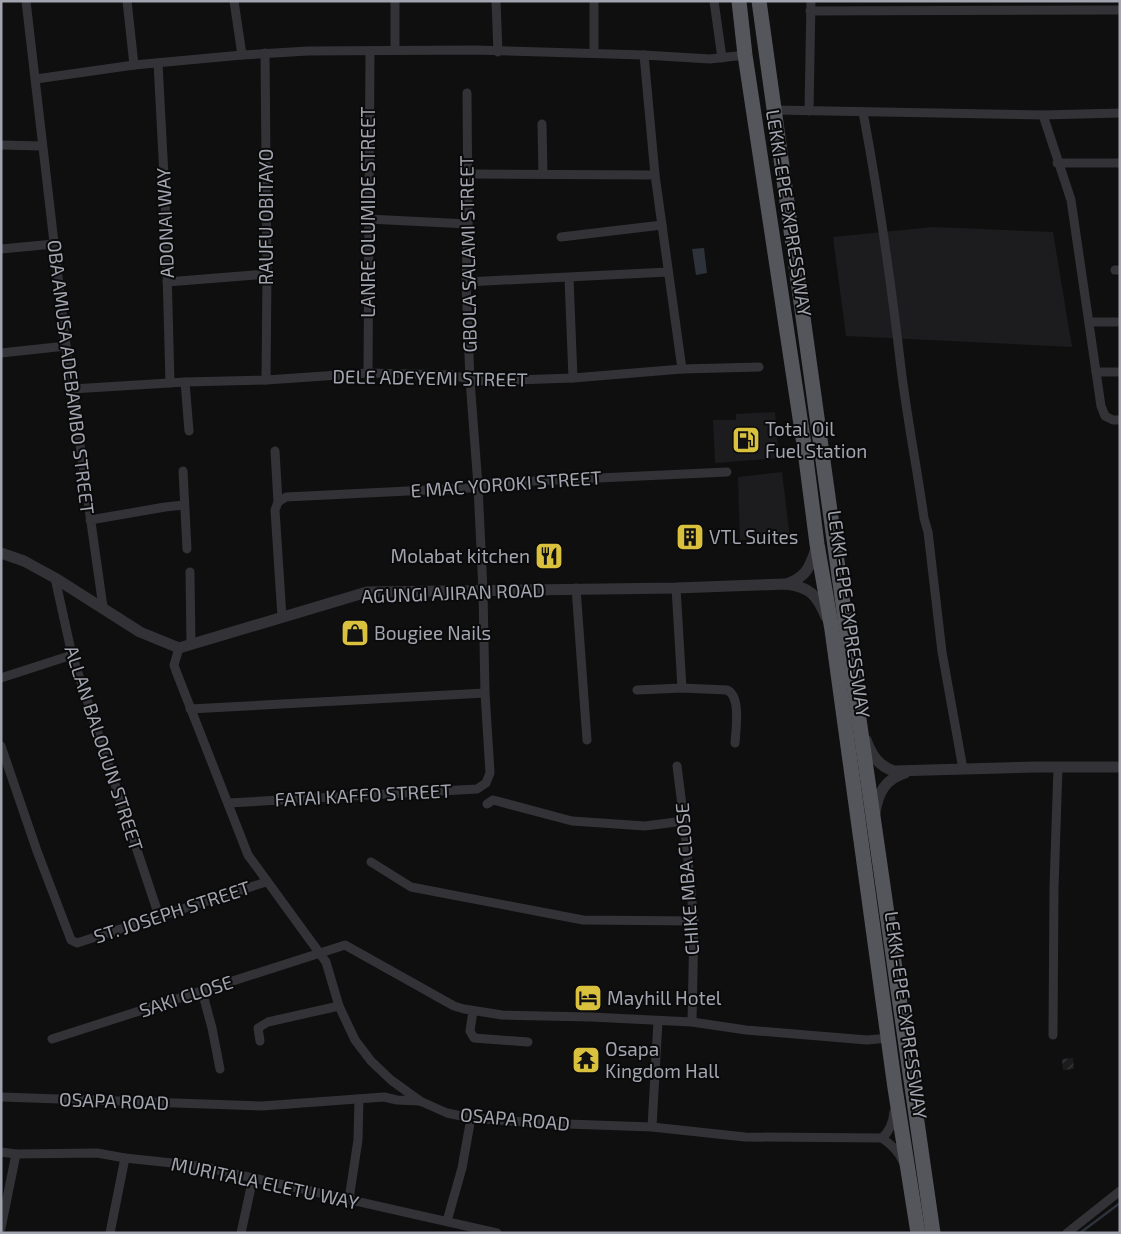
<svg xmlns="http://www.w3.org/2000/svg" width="1121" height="1234" viewBox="0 0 1121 1234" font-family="'Exo 2',sans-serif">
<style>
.built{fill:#1c1b1d}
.industrial{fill:url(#industrial-furrows)}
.water{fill:#2e333b}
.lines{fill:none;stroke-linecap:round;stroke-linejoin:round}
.stream{stroke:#2e333b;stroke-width:2.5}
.minor{stroke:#333337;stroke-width:9}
.tertiary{stroke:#333337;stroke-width:11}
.trunk{stroke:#55565c;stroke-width:15}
.labels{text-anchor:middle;stroke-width:4;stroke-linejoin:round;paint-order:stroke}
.street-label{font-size:19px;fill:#a2a4af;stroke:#0a0a0b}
.poi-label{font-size:19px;fill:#a2a4af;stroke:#0a0a0b;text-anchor:start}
</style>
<defs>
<pattern id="industrial-furrows" width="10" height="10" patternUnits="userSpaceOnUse" patternTransform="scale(1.25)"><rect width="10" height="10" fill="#1c1b1d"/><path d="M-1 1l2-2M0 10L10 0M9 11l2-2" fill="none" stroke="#3a393b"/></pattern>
</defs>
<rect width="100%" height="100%" fill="#0f0f10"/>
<g class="built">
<polygon points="933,227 1053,232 1072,347 846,336 833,237"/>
<polygon points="775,412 779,458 715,463 713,420 736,420 736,414"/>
<polygon points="782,472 790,538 740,540 738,477"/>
</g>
<polygon class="industrial" points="1073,1058 1074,1069 1063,1070 1062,1059"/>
<polygon class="water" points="704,248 707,273 696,275 692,249"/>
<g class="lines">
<polyline class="stream" points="1080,1233 1120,1203"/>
<g class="minor">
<polyline points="26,1 66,346 103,607"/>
<polyline points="127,1 134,65"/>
<polyline points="234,1 242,55"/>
<polyline points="395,1 395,50"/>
<polyline points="496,1 498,52"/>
<polyline points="594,1 594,53"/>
<polyline points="714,1 722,58"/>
<polyline points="810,11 1120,10"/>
<polyline points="265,53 267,274 266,380"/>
<polyline points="644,55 655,175 682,369"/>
<polyline points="158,63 165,195 170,383"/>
<polyline points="36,79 134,65 242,55 308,51 474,50 644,55 710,59 745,55"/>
<polyline points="774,110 1043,115 1120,113"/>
<polyline points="809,111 811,1"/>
<path d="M863 112C879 197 891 282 901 368 907 418 917 468 924 518L928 532 942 652 963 769"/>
<polyline points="1043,115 1071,200 1101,406 1105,416 1113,420 1120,420"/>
<polyline points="542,124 543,174"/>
<polyline points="1,145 42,146"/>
<polyline points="1057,163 1120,163"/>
<polyline points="467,174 655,175"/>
<polyline points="368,219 468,224"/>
<polyline points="561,237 662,225"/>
<polyline points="1,249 54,244"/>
<polyline points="1115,270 1120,270"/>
<polyline points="569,278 573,378"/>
<polyline points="167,282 267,274"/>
<polyline points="466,282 668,272"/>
<polyline points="1090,322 1120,322"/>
<polyline points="1,353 66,346"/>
<polyline points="1096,372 1120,372"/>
<polyline points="368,373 370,51"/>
<polyline points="185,382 189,431"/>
<polyline points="72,389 185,382 266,380 368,373 453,375 470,380 487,381 573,378 682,369 759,367"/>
<polyline points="275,451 278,502"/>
<polyline points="183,471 187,549"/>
<polyline points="90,520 165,507 184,505"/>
<polyline points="190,572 191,645"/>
<polyline points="55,578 72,655 159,916"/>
<polyline points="576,588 587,740"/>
<polyline points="676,588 682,688"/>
<polyline points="282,617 275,510 278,502 286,497 469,488 491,483 727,472"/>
<polyline points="179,648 174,665 176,671 248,855 326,962 339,1006 355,1040 371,1061 391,1080 420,1101"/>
<polyline points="1,678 72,655"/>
<path d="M637 690 682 688 727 690C741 696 736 728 735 743"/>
<polyline points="190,709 485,693"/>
<polyline points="1,746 37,851 71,940 77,943 266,882"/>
<polyline points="677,766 684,821 694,921 692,1022"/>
<polyline points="229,803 477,789 486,783 490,773 485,693 483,591 478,486 470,380 466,282 468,224 467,93"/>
<polyline points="487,804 493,800 572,821 645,826 684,821"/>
<polyline points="371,862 411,887 583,920 694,921"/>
<polyline points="202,991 212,1028 220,1069"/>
<polyline points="473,1011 470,1031 474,1038 528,1042"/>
<polyline points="1053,1035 1054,888 1058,767"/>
<polyline points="52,1039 345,945 454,1006 464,1009 502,1015 591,1017 692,1022 746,1030 867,1040 889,1038"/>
<polyline points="260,1041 258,1028 268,1022 339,1006"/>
<polyline points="1,1097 262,1106 384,1097 397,1100 420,1101 447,1113 471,1118 539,1123 652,1127 745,1137 882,1138"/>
<polyline points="652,1127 658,1021"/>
<path d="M882 1138C890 1131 893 1123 894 1112"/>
<path d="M882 1138C891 1145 899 1151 903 1162"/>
<polyline points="1,1152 16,1154 97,1153 125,1158 200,1166 497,1233"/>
<polyline points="349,1199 358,1140 359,1099"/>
<polyline points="447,1221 462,1168 471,1118"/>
<polyline points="1,1228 16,1154"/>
<polyline points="110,1233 125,1158"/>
<polyline points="241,1233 253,1178"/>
<polyline points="1067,1233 1120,1191"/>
</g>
<g class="tertiary">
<path d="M1 553 24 561 55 578 140 632 179 648 367 592 676 588 786 584C810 587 817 595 826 617"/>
<path d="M787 584C808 576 810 566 817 546"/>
<path d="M866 740C872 755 878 766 894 771L1036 767H1120"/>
<path d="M875 813C878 793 885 779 905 773"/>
</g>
<g class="trunk">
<polyline points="739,1 745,55 805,451 817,544 832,630 895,1088 918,1233"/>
<polyline points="759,1 859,719 933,1233"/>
</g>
</g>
<defs>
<symbol id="fuel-square" viewBox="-11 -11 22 22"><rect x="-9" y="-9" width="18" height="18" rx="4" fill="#d9c13e" stroke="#0a0a0b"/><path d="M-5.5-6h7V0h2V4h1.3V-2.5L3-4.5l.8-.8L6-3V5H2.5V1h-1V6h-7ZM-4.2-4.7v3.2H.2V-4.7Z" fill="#111"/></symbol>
<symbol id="building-square" viewBox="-11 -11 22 22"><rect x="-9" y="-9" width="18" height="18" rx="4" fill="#d9c13e" stroke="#0a0a0b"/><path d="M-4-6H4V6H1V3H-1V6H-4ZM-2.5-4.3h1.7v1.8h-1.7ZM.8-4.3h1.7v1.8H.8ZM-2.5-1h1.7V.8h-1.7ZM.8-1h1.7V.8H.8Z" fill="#111"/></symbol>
<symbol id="restaurant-square" viewBox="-11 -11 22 22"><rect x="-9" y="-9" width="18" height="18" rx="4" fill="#d9c13e" stroke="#0a0a0b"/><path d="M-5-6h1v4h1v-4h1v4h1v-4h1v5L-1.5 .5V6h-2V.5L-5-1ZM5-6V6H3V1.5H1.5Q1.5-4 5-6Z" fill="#111"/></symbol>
<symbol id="shop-square" viewBox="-11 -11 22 22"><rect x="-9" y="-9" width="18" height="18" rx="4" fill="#d9c13e" stroke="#0a0a0b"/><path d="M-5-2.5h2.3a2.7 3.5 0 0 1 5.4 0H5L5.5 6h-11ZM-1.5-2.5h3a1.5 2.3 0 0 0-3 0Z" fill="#111"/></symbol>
<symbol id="hotel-square" viewBox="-11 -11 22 22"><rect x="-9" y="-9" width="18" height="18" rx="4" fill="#d9c13e" stroke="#0a0a0b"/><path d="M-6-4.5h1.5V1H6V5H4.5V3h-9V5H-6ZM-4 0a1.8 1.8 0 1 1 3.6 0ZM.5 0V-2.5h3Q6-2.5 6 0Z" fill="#111"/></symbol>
<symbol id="temple-square" viewBox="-11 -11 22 22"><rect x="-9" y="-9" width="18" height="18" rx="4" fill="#d9c13e" stroke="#0a0a0b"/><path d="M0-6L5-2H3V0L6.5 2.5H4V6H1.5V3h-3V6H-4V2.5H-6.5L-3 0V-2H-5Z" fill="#111"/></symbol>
</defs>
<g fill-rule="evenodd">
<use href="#fuel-square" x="730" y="424" width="32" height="32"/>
<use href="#building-square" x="674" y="521" width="32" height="32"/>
<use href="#restaurant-square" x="533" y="540" width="32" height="32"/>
<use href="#shop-square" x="339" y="617" width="32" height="32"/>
<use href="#hotel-square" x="572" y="982" width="32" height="32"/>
<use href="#temple-square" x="570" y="1044" width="32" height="32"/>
</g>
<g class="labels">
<g class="street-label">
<text transform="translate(368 212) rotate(-90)" y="7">LANRE OLUMIDE STREET</text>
<text transform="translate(789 213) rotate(81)" y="7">LEKKI-EPE EXPRESSWAY</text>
<text transform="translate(266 217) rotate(-90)" y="7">RAUFU OBITAYO</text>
<text transform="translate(165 223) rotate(-92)" y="7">ADONAI WAY</text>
<text transform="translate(468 254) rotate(-91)" y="7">GBOLA SALAMI STREET</text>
<text transform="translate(71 377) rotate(83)" y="7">OBA AMUSA ADEBAMBO STREET</text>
<text transform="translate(430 378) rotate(1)" y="7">DELE ADEYEMI STREET</text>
<text transform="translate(506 484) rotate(-4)" y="7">E MAC YOROKI STREET</text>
<text transform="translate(453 593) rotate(-2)" y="7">AGUNGI AJIRAN ROAD</text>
<text transform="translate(849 614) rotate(82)" y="7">LEKKI-EPE EXPRESSWAY</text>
<text transform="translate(104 748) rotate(72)" y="7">ALLAN BALOGUN STREET</text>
<text transform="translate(363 795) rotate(-3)" y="7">FATAI KAFFO STREET</text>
<text transform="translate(687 879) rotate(-94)" y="7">CHIKE MBA CLOSE</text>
<text transform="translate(172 912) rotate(-18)" y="7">ST. JOSEPH STREET</text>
<text transform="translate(186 996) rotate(-18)" y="7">SAKI CLOSE</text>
<text transform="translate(906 1015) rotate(82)" y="7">LEKKI-EPE EXPRESSWAY</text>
<text transform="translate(114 1101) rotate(2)" y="7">OSAPA ROAD</text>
<text transform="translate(515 1119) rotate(5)" y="7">OSAPA ROAD</text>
<text transform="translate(265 1183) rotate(12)" y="7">MURITALA ELETU WAY</text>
</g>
<g class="poi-label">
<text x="765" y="436">Total Oil<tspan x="765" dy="22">Fuel Station</tspan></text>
<text x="709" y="544">VTL Suites</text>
<text x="530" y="563" text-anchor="end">Molabat kitchen</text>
<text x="374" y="640">Bougiee Nails</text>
<text x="607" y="1005">Mayhill Hotel</text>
<text x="605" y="1056">Osapa<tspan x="605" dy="22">Kingdom Hall</tspan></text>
</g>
</g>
<rect width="1121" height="1234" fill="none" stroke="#a2a4af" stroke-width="5"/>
</svg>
